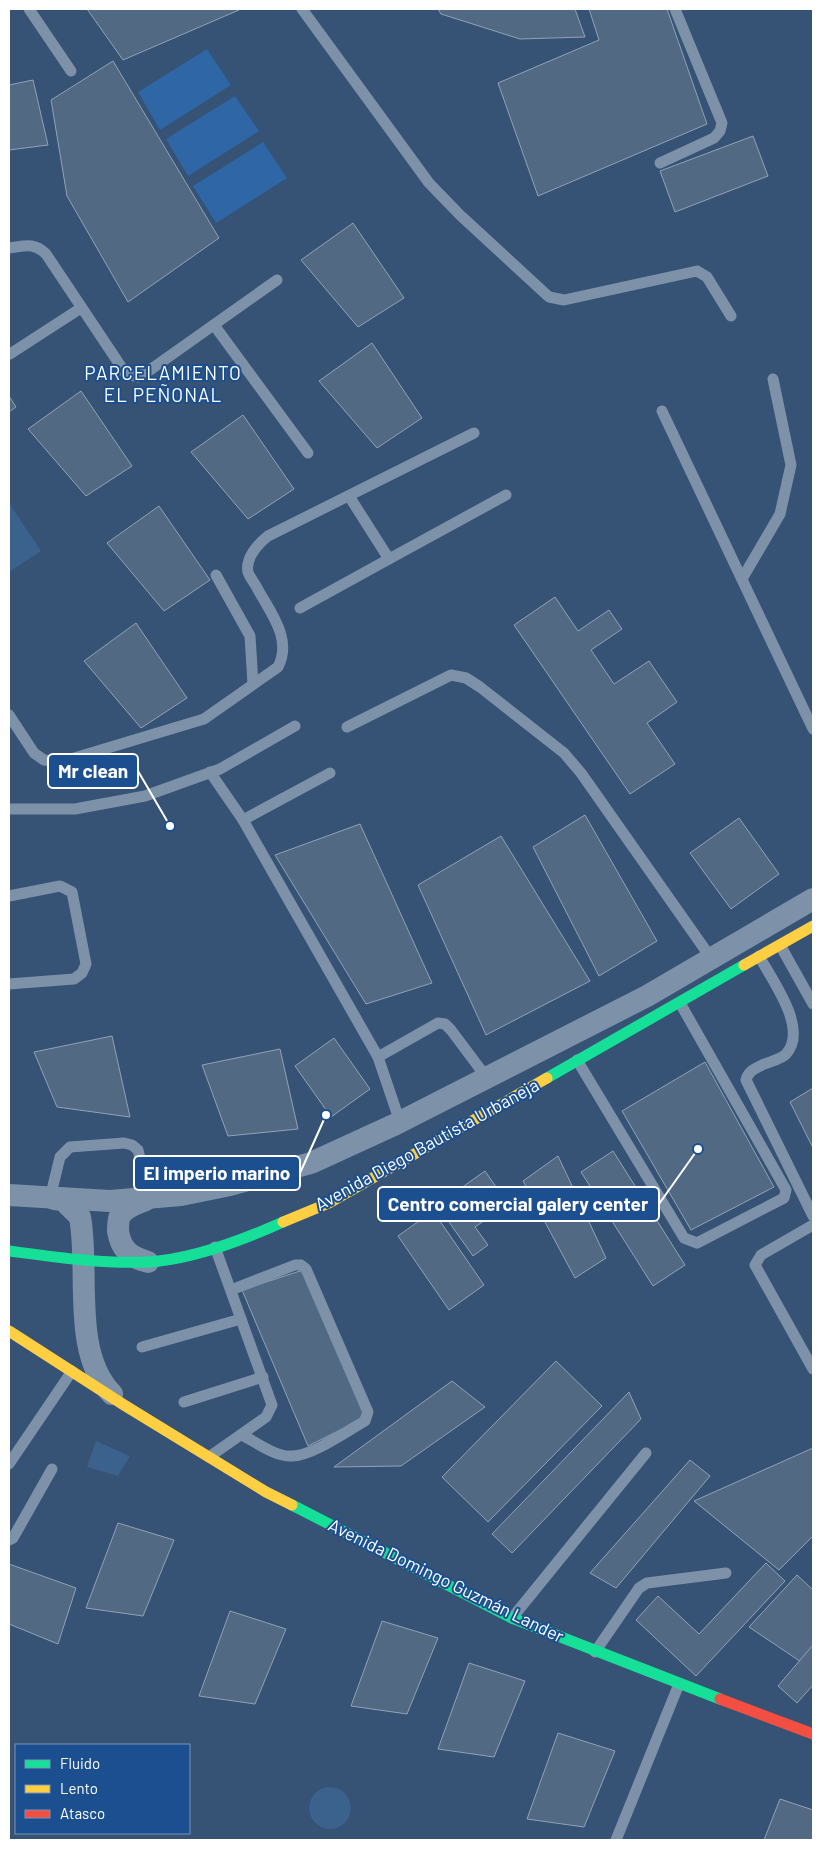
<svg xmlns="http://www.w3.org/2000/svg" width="822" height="1849" viewBox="0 0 822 1849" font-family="Barlow,sans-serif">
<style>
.green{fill:#2f66a5}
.water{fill:#3b618d}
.building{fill:#526984;stroke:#92a2b6}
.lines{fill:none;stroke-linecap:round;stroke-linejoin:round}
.lane{stroke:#7d92a8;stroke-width:11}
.street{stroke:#7d92a8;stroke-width:22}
.fast{stroke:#16e098;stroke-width:11}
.slow{stroke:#ffcf43;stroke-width:11}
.jam{stroke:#f24e42;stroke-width:11}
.labels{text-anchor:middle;stroke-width:4;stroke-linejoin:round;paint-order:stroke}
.street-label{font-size:18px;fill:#fff;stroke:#1b4f8f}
.neighbourhood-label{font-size:19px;letter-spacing:1px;fill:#fff;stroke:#1b4f8f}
.leader{fill:none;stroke:#fff;stroke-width:2}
.callout-dot{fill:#fff;stroke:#1b4f8f;stroke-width:2}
.callout{fill:#1b4f8f;stroke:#fff;stroke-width:2}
.callout-label{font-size:19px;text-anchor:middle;font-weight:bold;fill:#fff}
</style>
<rect width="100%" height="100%" fill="#365274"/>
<g class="green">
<polygon points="207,49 231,85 160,130 138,92"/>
<polygon points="235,96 259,131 188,176 166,139"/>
<polygon points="263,142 287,178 216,223 193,186"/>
</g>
<g class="water">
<polygon points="9,503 41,551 9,572"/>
<polygon points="96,1441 130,1456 118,1476 87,1467"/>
<circle cx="330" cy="1808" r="21"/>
</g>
<g class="building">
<polygon points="87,9 239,9 239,10 123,60"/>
<polygon points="438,9 575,9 585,37 520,39 441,14"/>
<polygon points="589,9 667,9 707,124 538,196 498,83 599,40"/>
<polygon points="113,61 219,238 128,302 67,196 51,100"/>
<polygon points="33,80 48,145 9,150 9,85"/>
<polygon points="753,136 768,176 675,212 660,171"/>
<polygon points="353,223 404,298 358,327 301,260"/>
<polygon points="372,343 422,418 377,448 319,381"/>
<polygon points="81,391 132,466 86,496 28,429"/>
<polygon points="9,396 16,407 9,412"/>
<polygon points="243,415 294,489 248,519 191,452"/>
<polygon points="159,506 210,580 164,611 107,543"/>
<polygon points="555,597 578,631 609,610 622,629 591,650 614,684 649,661 677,702 647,723 675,764 630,794 514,625"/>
<polygon points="136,623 187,698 141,728 84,661"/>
<polygon points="585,815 657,941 599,976 533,847"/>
<polygon points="739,818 779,874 731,909 690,853"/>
<polygon points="360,824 432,983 366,1004 275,855"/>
<polygon points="501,836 590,981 486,1035 418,885"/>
<polygon points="112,1036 130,1117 57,1107 34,1052"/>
<polygon points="334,1038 370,1089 331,1117 295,1066"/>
<polygon points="280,1049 298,1129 228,1136 202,1065"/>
<polygon points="705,1062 774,1187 691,1230 622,1111"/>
<polygon points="813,1088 813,1148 790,1102"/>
<polygon points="613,1151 685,1265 653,1286 581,1172"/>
<polygon points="558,1156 606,1258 575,1278 523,1181"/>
<polygon points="485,1171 508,1204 475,1227 488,1245 473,1256 437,1205"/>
<polygon points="433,1211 484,1285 449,1310 398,1236"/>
<polygon points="303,1270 363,1411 360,1420 308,1446 242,1290"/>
<polygon points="556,1361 602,1406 488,1522 442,1477"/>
<polygon points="452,1381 485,1407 401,1466 334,1467"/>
<polygon points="629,1392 641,1419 512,1553 492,1534"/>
<polygon points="813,1448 813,1536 779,1570 694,1501"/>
<polygon points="690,1460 710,1476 616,1588 590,1573"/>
<polygon points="118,1523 174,1540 143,1616 86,1608"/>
<polygon points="766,1563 785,1581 696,1676 636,1620 658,1596 699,1634"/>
<polygon points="9,1564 76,1588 58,1644 9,1624"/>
<polygon points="797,1575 813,1590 813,1653 807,1666 749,1627"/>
<polygon points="230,1611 286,1629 255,1704 199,1696"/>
<polygon points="382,1621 438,1638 407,1714 351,1706"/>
<polygon points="813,1645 813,1685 797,1703 778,1686"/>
<polygon points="469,1663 525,1681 494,1757 438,1749"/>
<polygon points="558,1733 615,1751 584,1827 527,1819"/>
<polygon points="780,1799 813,1810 813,1840 764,1840"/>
</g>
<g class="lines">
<g class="lane">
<polyline points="29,9 71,71"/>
<polyline points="302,9 429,183 460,215 549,297 564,300 697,271 707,277 731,316"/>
<polyline points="660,163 714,138 720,131 722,123 675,9"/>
<path d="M9 248C25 246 34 242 46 254L126 374 138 377 150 370 277 280"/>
<polyline points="214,325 308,453"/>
<polyline points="10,354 81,308"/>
<polyline points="662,411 813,729"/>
<polyline points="389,559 506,495"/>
<polyline points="216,575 250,636 253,684"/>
<polyline points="742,579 780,514 791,465 773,379"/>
<polyline points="300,608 389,559 349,496"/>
<path d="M9 715 34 753 44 760 61 762 204 719 278 667C293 638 269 611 256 586 253 581 249 576 248 572 245 558 258 544 268 536L474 433"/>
<polyline points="347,727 451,675 466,678 480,687 564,753 581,773 711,958"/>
<polyline points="210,772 243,820"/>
<polyline points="330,773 243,820 378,1057"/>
<polyline points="9,809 75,809 145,796 220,769 295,726"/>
<polyline points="9,896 60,886 72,892 86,964 82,973 74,979 9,984"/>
<polyline points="780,945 813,1004"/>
<path d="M759 956C772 980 809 1029 786 1054 782 1059 769 1062 762 1065 755 1069 748 1071 746 1080L813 1216"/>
<polyline points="577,1060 684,1238 697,1243 784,1198 786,1190 680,1003"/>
<polyline points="400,1122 378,1057 438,1023 445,1024 451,1030 487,1078"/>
<polyline points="50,1198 60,1157 70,1147 124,1143 132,1145 138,1150 150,1198"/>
<polyline points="813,1225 761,1255 755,1265 813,1369"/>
<path d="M231 1290 295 1265H301L306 1269 368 1412 365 1421C347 1431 312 1456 292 1456 275 1457 256 1442 242 1435"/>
<polyline points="142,1347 241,1319"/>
<polyline points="184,1402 263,1377"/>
<polyline points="209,1457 266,1417 272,1405 215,1247"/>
<polyline points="9,1464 72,1371"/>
<polyline points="9,1540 13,1538 52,1469"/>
<polyline points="512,1618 646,1453"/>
<polyline points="595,1652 639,1588 647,1583 726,1573"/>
<polyline points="616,1840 679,1684"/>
</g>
<g class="street">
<polyline points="9,1195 110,1201 181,1195 230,1185 311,1163 396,1124 647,996 813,899"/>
<path d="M54 1199 63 1200 80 1217C90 1271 71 1352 112 1394"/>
<path d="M146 1200C138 1203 125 1207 120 1216 118 1220 118 1227 118 1231 121 1250 130 1257 148 1262"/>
</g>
<g class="fast">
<polyline points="547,1078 744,965"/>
<path d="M9 1251C54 1257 101 1264 147 1262 191 1260 243 1240 283 1222"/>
<polyline points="292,1505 512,1618 720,1699"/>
</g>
<g class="slow">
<polyline points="744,965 813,926"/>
<polyline points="283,1222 329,1203 547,1078"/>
<polyline points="9,1331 124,1405 266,1492 292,1505"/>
</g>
<polyline class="jam" points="720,1699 813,1734"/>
</g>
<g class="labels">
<g class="street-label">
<text transform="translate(427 1145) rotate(-29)" y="6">Avenida Diego Bautista Urbaneja</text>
<text transform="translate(446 1581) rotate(26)" y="6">Avenida Domingo Guzmán Lander</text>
</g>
<g class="neighbourhood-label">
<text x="163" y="380">PARCELAMIENTO<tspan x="163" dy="22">EL PEÑONAL</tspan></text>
</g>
</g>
<path class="leader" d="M170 826L138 771M326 1115L300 1173M698 1149L659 1204"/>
<g class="callout-dot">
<circle cx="170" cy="826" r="5"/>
<circle cx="326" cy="1115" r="5"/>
<circle cx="698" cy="1149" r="5"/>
</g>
<g class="callout">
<rect x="48" y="754" width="90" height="34" rx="5"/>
<rect x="134" y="1156" width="166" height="34" rx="5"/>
<rect x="378" y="1187" width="281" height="34" rx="5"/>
</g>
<g class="callout-label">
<text x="93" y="778">Mr clean</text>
<text x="217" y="1180">El imperio marino</text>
<text x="518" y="1211">Centro comercial galery center</text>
</g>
<rect width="822" height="1849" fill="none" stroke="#ffffff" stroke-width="20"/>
<rect x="15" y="1744" width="175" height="90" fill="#1b4f8f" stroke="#7695bc"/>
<rect x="25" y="1760" width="25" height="8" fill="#16e098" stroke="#7695bc"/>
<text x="60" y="1769" font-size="15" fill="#ffffff">Fluido</text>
<rect x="25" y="1785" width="25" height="8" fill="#ffcf43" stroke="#7695bc"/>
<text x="60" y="1794" font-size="15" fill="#ffffff">Lento</text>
<rect x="25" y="1810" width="25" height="8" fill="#f24e42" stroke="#7695bc"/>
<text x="60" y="1819" font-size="15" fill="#ffffff">Atasco</text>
</svg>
